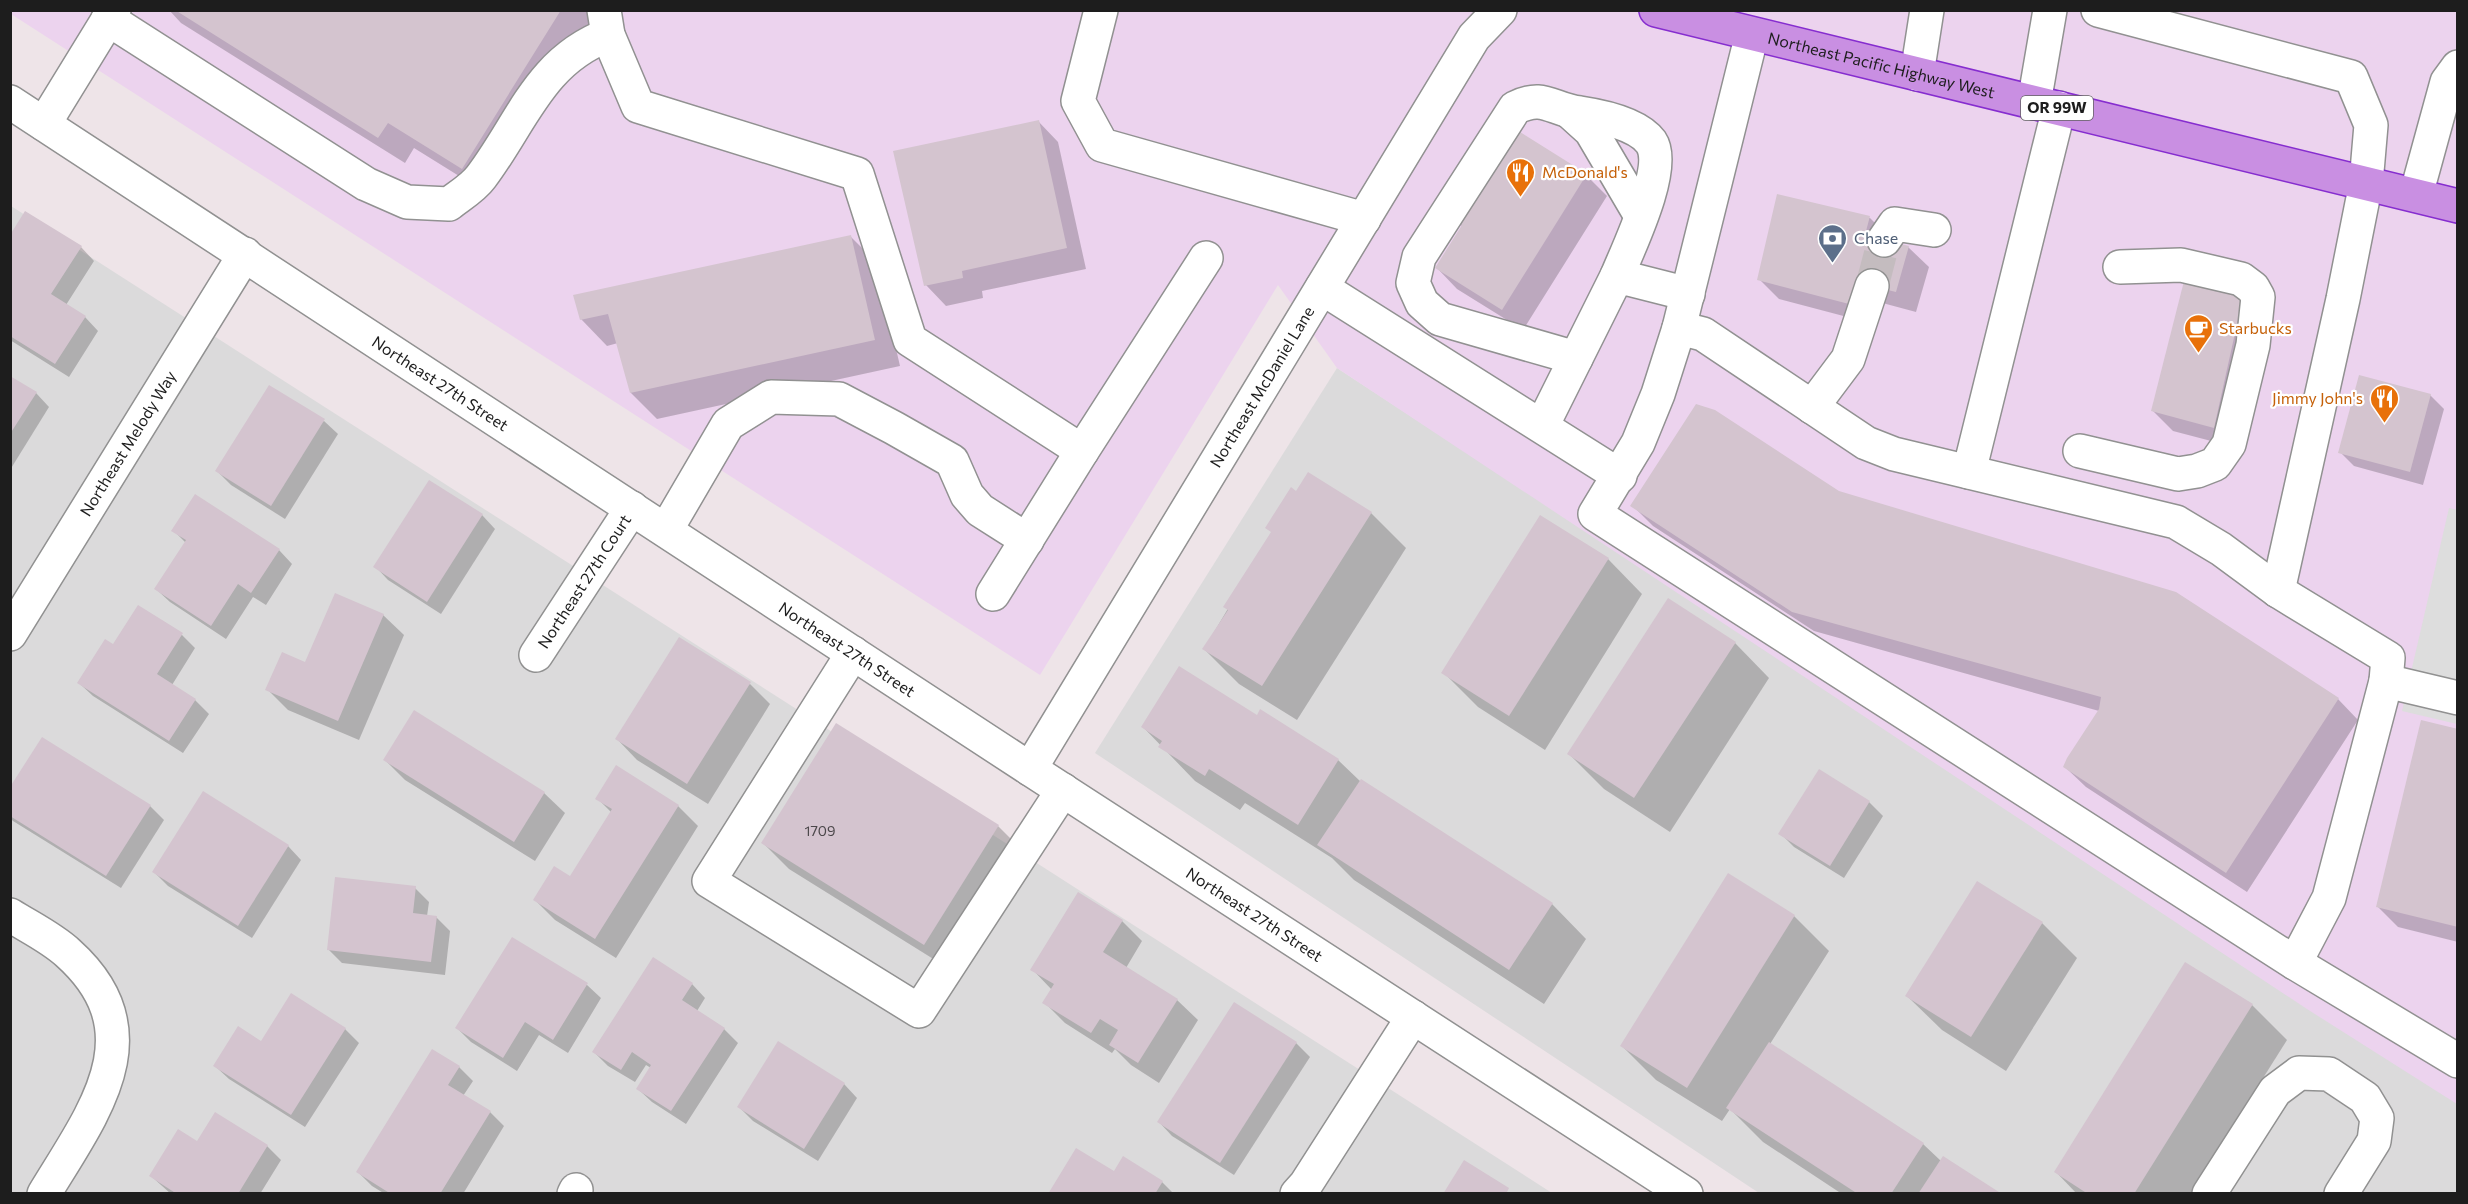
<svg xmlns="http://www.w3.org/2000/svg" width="2468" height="1204" viewBox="0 0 2468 1204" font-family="Commissioner,sans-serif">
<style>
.residential{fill:#dbdadb}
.commercial{fill:#ecd3ee}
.parking{fill:#ddd}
.shadow{fill:#0003}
.building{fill:#d4c4cf}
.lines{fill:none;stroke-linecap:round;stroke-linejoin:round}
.minor-tunnel{stroke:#c4bcbf;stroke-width:33;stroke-dasharray:33 16;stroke-linecap:butt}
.minor-casing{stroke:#919191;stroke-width:36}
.highway-casing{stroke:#862dcf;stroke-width:36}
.minor{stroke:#fff;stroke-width:33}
.highway{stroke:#c98fe2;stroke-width:33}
.labels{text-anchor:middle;stroke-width:4.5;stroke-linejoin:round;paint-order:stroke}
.number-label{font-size:14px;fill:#4b474a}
.shield{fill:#fff;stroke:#616161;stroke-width:1.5}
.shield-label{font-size:15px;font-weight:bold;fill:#1d1d1d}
.street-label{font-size:16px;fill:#1d1d1d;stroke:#fff}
.food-label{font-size:16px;fill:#c56008;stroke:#fff;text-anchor:start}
.service-label{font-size:16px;fill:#4e5e75;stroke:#fff;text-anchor:start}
</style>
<rect width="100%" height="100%" fill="#eee4e8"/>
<g class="residential">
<polygon points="11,206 1552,1193 11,1193"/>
<polygon points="1337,368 2457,1100 2457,1193 1759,1193 1095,753"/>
</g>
<polygon class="commercial" points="10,11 2457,11 2457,1104 2307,1009 1337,368 1278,285 1040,675 11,14"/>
<polygon class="parking" points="2449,508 2458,510 2457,724 2402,711"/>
<g class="shadow">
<polygon points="169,10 604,10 488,194 414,148 405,163 181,23"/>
<polygon points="1038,121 1058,142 1086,269 982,291 983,298 946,306 926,285"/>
<polygon points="1512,129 1586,175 1607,196 1523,330 1457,289 1437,268 1463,227 1456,220"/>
<polygon points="1779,196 1870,218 1890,238 1889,242 1908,247 1929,267 1916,312 1875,301 1870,323 1779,299 1759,279"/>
<polygon points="850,236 876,262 900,366 657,419 631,393 618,343 607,346 581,319"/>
<polygon points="10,237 81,247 94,261 66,305 85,317 98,331 69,377 10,340"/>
<polygon points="2243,298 2234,447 2173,431 2153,411"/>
<polygon points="10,378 36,393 49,407 10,470"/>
<polygon points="2430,395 2444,409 2423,485 2354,466 2340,452"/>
<polygon points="324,421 338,434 285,519 231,485 217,471"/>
<polygon points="1308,474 1371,513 1406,548 1297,720 1239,684 1204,649"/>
<polygon points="1838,492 2338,699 2358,720 2247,892 2086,787 2065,767 2099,711 1814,631 1653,526 1632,505"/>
<polygon points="482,515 495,529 441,614 388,580 375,566"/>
<polygon points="173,530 279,550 292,564 266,605 253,597 226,639 170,602 156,589 186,543"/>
<polygon points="1608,559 1642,594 1545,750 1478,707 1443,672"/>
<polygon points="383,615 404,635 359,740 288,710 267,689"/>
<polygon points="182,635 195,648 172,685 195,700 209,714 183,753 93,696 79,683 113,646"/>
<polygon points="1735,643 1769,678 1670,832 1604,789 1569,754"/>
<polygon points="750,684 770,704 708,804 637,760 617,739"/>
<polygon points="414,712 544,793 565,813 535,861 405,780 385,760"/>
<polygon points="1257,717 1338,760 1361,782 1552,904 1586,939 1544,1004 1354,880 1332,858 1245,803 1240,810 1195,781 1143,727"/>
<polygon points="2458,730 2458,942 2398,927 2378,907"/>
<polygon points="1819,771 1869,802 1883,816 1844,878 1794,847 1780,833"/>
<polygon points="10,790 150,806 164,820 121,888 13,821 10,818"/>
<polygon points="597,798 678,806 698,826 616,958 555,920 535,900 571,878 612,813"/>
<polygon points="998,826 1024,852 951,970 789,869 763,843"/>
<polygon points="288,846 301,860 252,938 168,886 154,872"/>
<polygon points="415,888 429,902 427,916 436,917 450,931 445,975 342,963 328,949"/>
<polygon points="1794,916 1829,951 1770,1044 1923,1144 1941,1161 2000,1194 1842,1194 1763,1142 1730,1109 1722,1121 1656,1080 1622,1046"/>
<polygon points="1122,921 1142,941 1126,968 1177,1000 1198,1020 1159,1083 1131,1065 1115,1049 1112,1053 1065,1023 1044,1002 1052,990 1032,969"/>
<polygon points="2042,923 2077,958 2006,1071 1942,1030 1907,996"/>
<polygon points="512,939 587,985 601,998 568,1053 539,1035 517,1071 471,1042 457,1028"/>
<polygon points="692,984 705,998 697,1011 724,1029 738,1043 686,1124 652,1102 638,1089 651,1068 646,1065 635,1082 608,1066 594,1052"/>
<polygon points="291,995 345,1029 359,1043 305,1127 229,1079 215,1066 261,1043"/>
<polygon points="2252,1005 2287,1040 2190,1194 2077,1194 2056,1172"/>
<polygon points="1296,1043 1310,1057 1234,1175 1172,1136 1159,1122"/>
<polygon points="459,1067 473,1081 463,1096 490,1112 504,1126 463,1194 385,1194 372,1186 358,1172"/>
<polygon points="844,1084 857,1098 818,1161 753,1121 739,1107"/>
<polygon points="215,1114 267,1146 281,1160 260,1194 171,1194 151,1176 197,1143"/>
<polygon points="1114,1173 1162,1182 1174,1194 1050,1194"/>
</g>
<g class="building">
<polygon points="175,10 561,10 462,169 388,123 378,138"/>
<polygon points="1039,120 1067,248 962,271 963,278 924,286 893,151"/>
<polygon points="1512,127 1587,174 1502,310 1435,268 1462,225 1454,220"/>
<polygon points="1777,194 1870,216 1865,235 1909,246 1896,292 1855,282 1849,304 1757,280"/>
<polygon points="25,211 82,246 51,294 86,316 55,364 10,336 10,235"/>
<polygon points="851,235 875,340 630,393 608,314 580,320 573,295"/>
<polygon points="2184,281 2243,297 2214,428 2151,411"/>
<polygon points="2359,375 2431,394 2410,472 2338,453"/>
<polygon points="10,376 37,392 10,434"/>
<polygon points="269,385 325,419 271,506 215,471"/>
<polygon points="1696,404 1715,410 1839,491 2176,592 2339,698 2226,873 2063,767 2067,758 2099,709 2101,697 1792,612 1630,506"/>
<polygon points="1308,472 1372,512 1262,686 1202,649 1228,610 1223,607 1271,532 1265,528 1291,487 1296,491"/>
<polygon points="429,480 483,514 427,602 373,567"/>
<polygon points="195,494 280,549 251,593 238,584 211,626 154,589 186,540 171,531"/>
<polygon points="1540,515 1609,558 1509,716 1441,673"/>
<polygon points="335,593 384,614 338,721 265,690 282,652 305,662"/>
<polygon points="1668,598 1736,642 1634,798 1567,754"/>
<polygon points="138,605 183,633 157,674 196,699 169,741 77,683 105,639 113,644"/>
<polygon points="679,637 751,682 687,784 615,739"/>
<polygon points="1179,666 1257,715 1260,709 1339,759 1298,825 1209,769 1205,776 1158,747 1162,741 1141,727"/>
<polygon points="414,710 545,792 514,842 383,760"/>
<polygon points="2421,720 2458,729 2458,927 2376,907"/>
<polygon points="836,723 999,825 924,945 761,843"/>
<polygon points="42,737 151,805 106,876 10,816 10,787"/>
<polygon points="616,765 679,805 595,939 533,900 554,866 570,876 612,809 595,799"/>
<polygon points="1819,769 1870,801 1830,866 1778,834"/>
<polygon points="1361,779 1553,903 1509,970 1317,845"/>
<polygon points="203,791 289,845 238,926 152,872"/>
<polygon points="1728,873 1795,915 1687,1088 1620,1046"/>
<polygon points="335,877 416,886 413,913 437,916 431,962 327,950"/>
<polygon points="1977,881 2043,922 1971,1037 1905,996"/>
<polygon points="1078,892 1123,920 1103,952 1178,999 1138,1063 1109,1045 1118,1030 1100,1019 1091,1033 1042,1003 1054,984 1030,970"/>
<polygon points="512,937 588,983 553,1040 525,1022 503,1058 455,1028"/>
<polygon points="653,957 693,983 682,1000 725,1028 671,1111 636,1089 651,1065 632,1052 621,1070 592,1052"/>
<polygon points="2185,962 2253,1004 2134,1194 2088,1194 2054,1172"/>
<polygon points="291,993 346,1028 291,1115 213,1066 238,1026 261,1041"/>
<polygon points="1234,1002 1297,1042 1220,1163 1157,1122"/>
<polygon points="778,1041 845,1083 804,1149 737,1107"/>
<polygon points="1769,1042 1924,1143 1891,1194 1858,1194 1726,1108"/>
<polygon points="432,1049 460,1066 448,1085 491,1111 440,1194 391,1194 356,1172"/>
<polygon points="215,1112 268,1145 238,1194 177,1194 149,1176 178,1129 197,1141"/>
<polygon points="1076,1148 1114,1171 1123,1156 1163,1181 1155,1194 1048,1194"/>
<polygon points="1943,1156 2002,1194 1918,1194"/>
<polygon points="1464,1160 1509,1188 1506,1194 1443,1194"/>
</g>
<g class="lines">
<polyline class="minor-tunnel" points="1872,286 1884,240"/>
<defs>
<g id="minor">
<polyline points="604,10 608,35 638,106 857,174 910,340 1082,451 1206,258"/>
<polyline points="1101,10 1078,101 1102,145 1364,219"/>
<polyline points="2098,10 2351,77 2371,125 2366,183 2343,299 2278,591"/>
<path d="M108 19 366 184 407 202 449 204C459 196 473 188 481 177 522 123 539 61 608 35"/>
<polyline points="1752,34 1679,328 1658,394 1638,443 1595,514 2295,963 2458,1061"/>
<polyline points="1917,74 1927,10"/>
<path id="s1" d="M10 102 1030 769 1686 1194"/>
<polyline points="2034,103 2050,10"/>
<polyline points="1570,112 1591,131 1641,216"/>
<polyline points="44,124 114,10"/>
<polyline points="2416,195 2447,82 2458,67"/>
<polyline points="1884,240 1895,224 1934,230"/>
<polyline points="1322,288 1620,476"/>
<polyline points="1679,328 1703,334 1866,443 1894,454 2176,522 2221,549 2278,591 2388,658 2386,681"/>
<path d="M1576 358 1440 319 1422 303 1413 283 1419 257 1515 108C1544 93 1552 110 1580 113 1600 116 1638 124 1651 142 1668 167 1628 249 1617 276"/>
<polyline points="1812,407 1848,359 1872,286"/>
<polyline points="1542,426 1617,276 1688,294"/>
<polyline points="2080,451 2178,474 2197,471 2215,464 2229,444 2253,345 2258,297 2253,288 2241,279 2181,265 2120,267"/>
<polyline points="1969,472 2059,108"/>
<polyline points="666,530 728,424 771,397 839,399 894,428 952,461 967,495 980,510 1027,540"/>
<polyline points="993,594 1082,451"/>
<path id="s2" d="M10 634 245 254"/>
<polyline points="853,653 709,881 919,1011 1063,790"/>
<path id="s3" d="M536 655 632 508"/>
<path id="s4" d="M1030 769 1474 37 1500 10"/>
<path d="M10 915C29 927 52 938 68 953 157 1033 93 1113 44 1194"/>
<polyline points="2295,963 2329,898 2386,681 2458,698"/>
<polyline points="574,1194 576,1190"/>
<polyline points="1297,1194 1306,1184 1413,1017"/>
<polyline points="2209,1194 2275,1091 2299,1073 2329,1074 2365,1098 2377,1118 2374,1141 2341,1194"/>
</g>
<g id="highway">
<path id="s5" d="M1656 10 2458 206"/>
</g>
</defs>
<use href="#minor" class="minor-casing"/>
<use href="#highway" class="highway-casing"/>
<use href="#minor" class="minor"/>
<use href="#highway" class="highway"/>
</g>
<defs>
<symbol id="restaurant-pin" viewBox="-11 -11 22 30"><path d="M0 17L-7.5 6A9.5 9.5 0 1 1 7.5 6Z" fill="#e8710a" stroke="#fff"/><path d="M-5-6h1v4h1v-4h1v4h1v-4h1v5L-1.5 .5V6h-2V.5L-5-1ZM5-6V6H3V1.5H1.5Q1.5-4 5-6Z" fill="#fff"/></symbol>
<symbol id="bank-pin" viewBox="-11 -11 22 30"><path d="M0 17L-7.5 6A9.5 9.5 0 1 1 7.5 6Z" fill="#5c6f8a" stroke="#fff"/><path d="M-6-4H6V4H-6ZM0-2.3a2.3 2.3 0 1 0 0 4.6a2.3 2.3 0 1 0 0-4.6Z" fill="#fff"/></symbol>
<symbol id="cafe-pin" viewBox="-11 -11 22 30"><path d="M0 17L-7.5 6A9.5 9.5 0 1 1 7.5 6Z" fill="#e8710a" stroke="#fff"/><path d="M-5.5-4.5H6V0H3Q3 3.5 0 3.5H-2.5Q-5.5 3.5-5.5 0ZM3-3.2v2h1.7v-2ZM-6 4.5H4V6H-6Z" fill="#fff"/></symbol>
</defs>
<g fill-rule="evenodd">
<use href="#restaurant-pin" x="1504" y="156" width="33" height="45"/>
<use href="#bank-pin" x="1816" y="222" width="33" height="45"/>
<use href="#cafe-pin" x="2182" y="312" width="33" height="45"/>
<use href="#restaurant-pin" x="2368" y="382" width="33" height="45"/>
</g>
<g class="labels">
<g class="number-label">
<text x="820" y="836">1709</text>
</g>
<rect class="shield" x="2021" y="96" width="72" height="24" rx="4.5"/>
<g class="shield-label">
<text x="2057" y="113">OR 99W</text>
</g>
<g class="street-label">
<text dy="6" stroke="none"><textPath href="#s5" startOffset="232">Northeast Pacific Highway West</textPath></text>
<text dy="6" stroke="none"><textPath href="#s1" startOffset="514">Northeast 27th Street</textPath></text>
<text dy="6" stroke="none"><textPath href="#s4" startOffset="447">Northeast McDaniel Lane</textPath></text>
<text dy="6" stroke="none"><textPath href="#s2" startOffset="224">Northeast Melody Way</textPath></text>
<text dy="6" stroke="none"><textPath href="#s3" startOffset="88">Northeast 27th Court</textPath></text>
<text dy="6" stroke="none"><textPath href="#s1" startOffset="1000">Northeast 27th Street</textPath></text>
<text dy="6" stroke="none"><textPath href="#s1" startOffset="1486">Northeast 27th Street</textPath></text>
</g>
<g class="food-label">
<text x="1542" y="178">McDonald's</text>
<text x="2219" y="334">Starbucks</text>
<text x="2363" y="404" text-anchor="end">Jimmy John's</text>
</g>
<g class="service-label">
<text x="1854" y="244">Chase</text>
</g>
</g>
<rect width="2468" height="1204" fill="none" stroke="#1d1d1d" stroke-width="24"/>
</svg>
